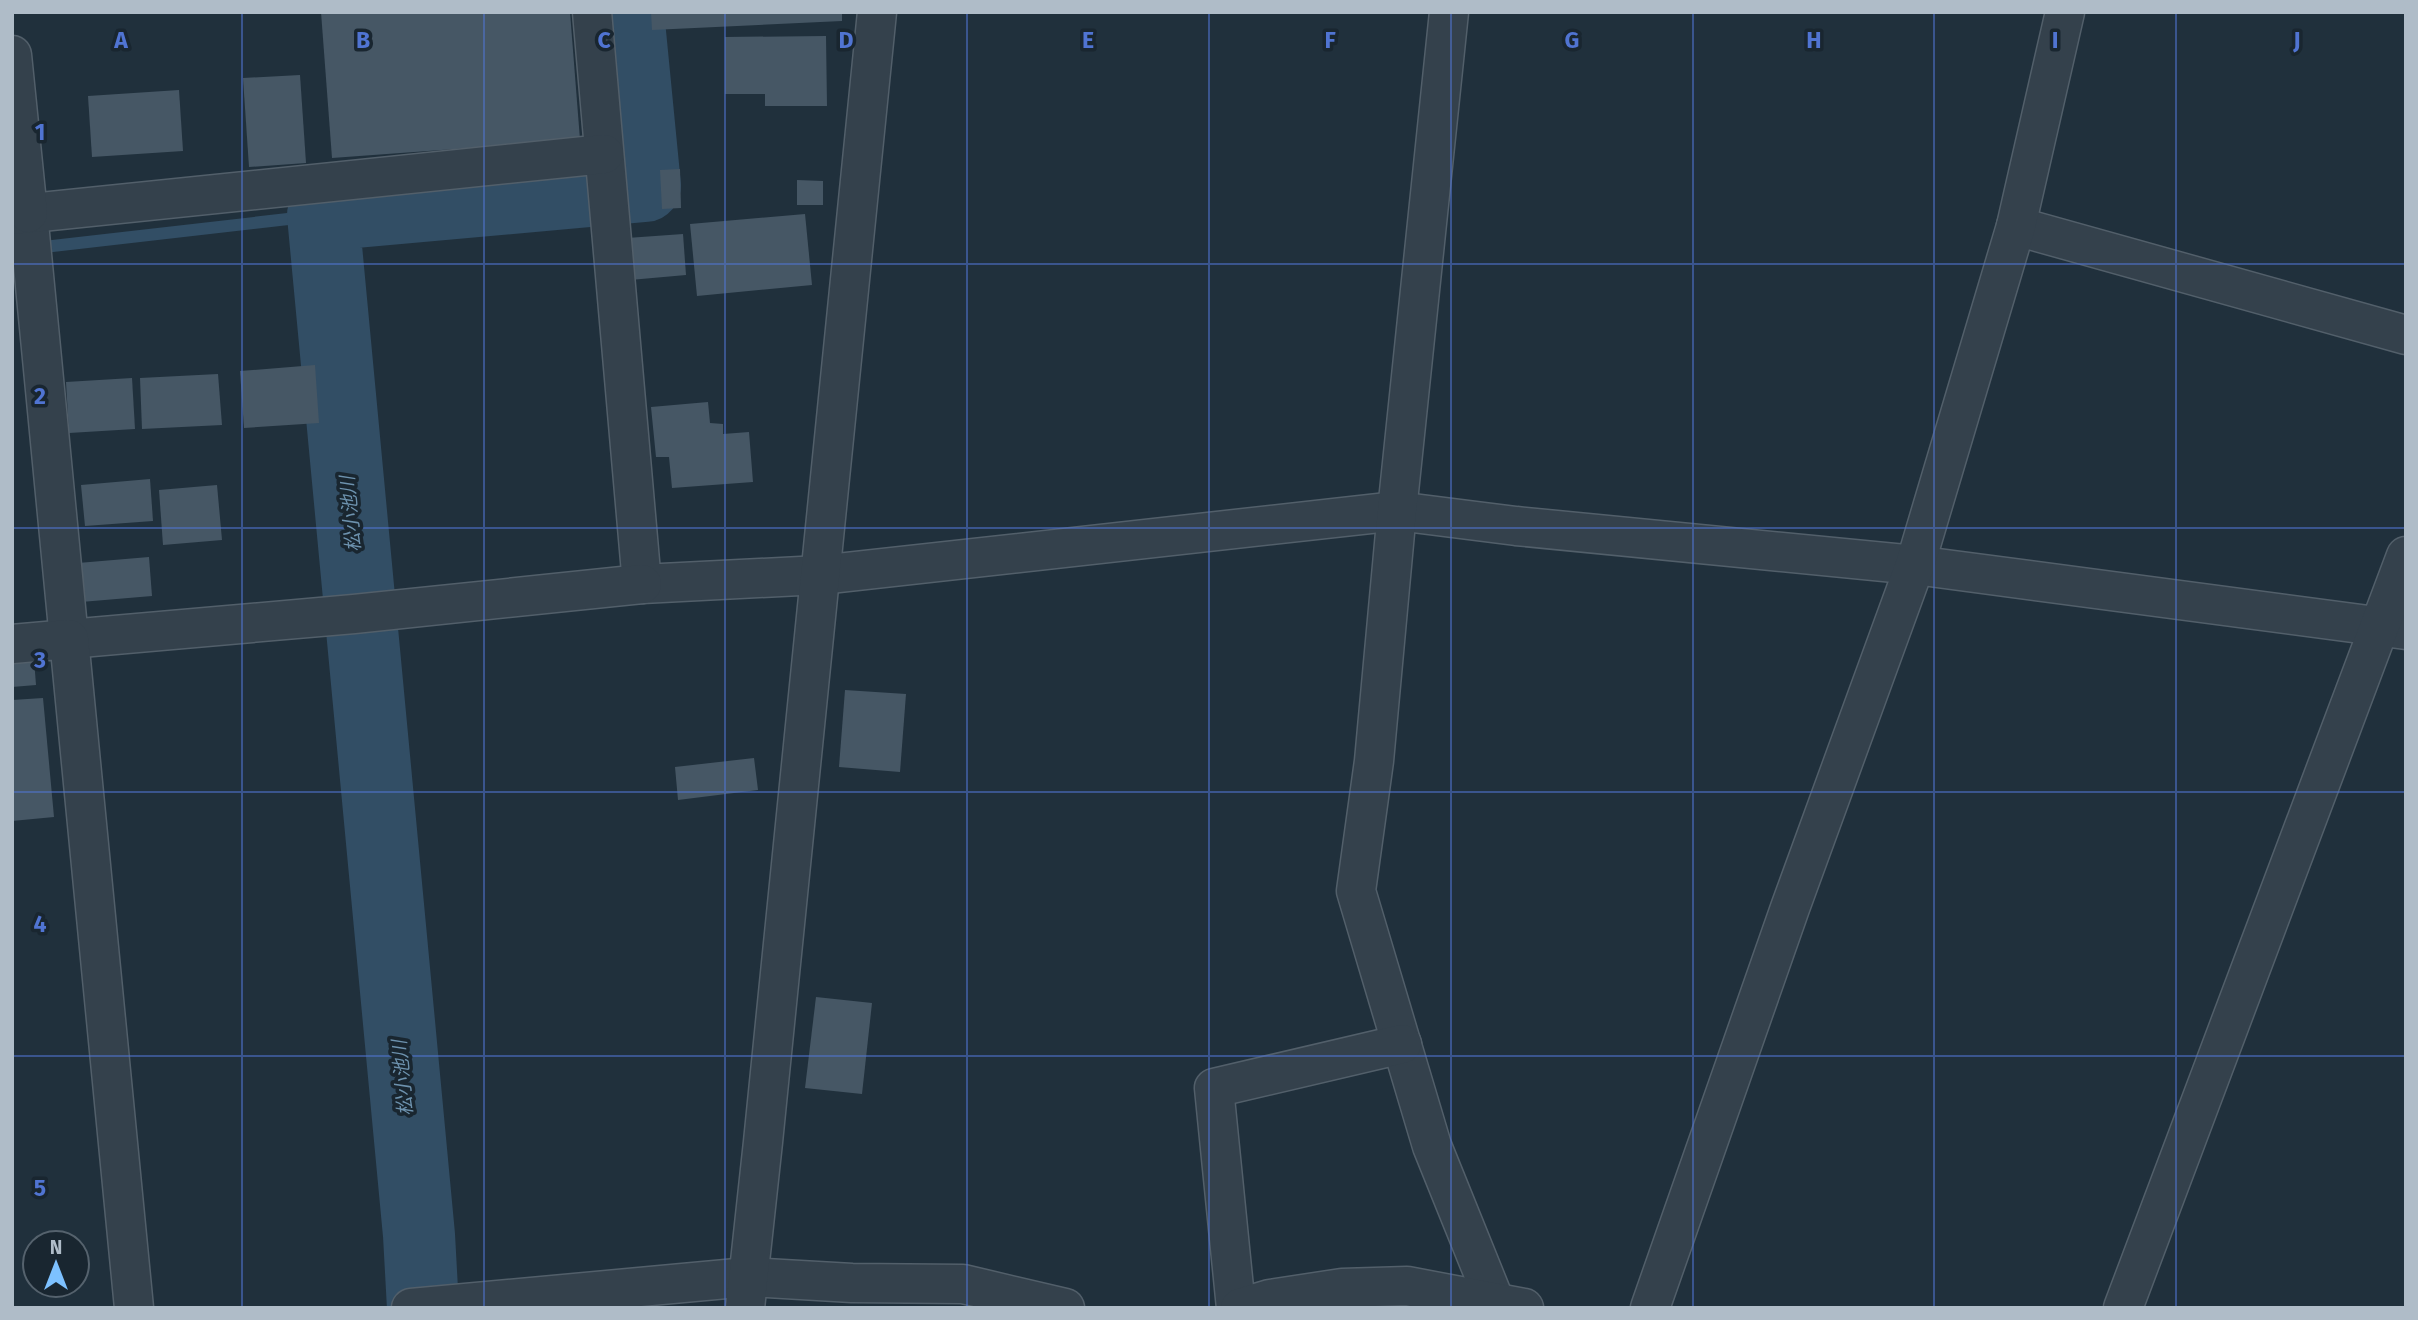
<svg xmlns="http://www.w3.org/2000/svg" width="2418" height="1320" viewBox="0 0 2418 1320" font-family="'Fira Sans','Noto Sans JP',sans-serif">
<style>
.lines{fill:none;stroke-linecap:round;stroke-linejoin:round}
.stream{stroke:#324e65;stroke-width:12}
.river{stroke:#324e65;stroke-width:72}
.building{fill:#465765}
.minor-casing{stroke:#525f6a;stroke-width:41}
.tertiary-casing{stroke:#525f6a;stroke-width:41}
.minor{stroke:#34414c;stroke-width:38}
.tertiary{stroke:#34414c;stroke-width:38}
.grid{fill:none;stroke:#5074d2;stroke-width:2;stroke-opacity:0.55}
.labels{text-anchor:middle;stroke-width:7;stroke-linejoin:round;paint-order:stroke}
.water-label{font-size:19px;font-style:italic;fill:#6d92ae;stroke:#192630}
.grid-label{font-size:23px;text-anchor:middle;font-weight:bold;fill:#5074d2;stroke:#192630;stroke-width:7;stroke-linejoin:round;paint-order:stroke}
</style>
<rect width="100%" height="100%" fill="#20303c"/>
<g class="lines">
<polyline class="stream" points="35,248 323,215"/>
<polyline class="river" points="423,1308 419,1235 323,215 645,186 628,12"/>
</g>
<g class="building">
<polygon points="321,12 570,12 580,140 332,158"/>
<polygon points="651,12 842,12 842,21 652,30"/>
<polygon points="826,36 827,106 765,106 765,94 725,94 725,37"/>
<polygon points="300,75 306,163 249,167 243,78"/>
<polygon points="179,90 183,151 92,157 88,96"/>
<polygon points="680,169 681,208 662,209 660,170"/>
<polygon points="797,180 823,181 823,205 797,205"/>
<polygon points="805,214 812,285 697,296 690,224"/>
<polygon points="683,234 686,275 630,280 627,238"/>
<polygon points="315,365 319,423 244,428 240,371"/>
<polygon points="218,374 222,425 142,429 140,378"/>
<polygon points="132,378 135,429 69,433 66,382"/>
<polygon points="708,402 710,423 723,424 723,434 749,432 753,482 672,488 669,457 656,457 651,407"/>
<polygon points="150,479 153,521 85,526 81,485"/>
<polygon points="217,485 222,540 163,545 159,490"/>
<polygon points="149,557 152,596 81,602 78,563"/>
<polygon points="34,659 36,685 12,687 12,661"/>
<polygon points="845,690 906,694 900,772 839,767"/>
<polygon points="43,698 54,817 12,821 12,700"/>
<polygon points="754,758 758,790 678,800 675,767"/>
<polygon points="816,997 872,1003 862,1094 805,1088"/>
</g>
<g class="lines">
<defs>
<g id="minor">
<polyline points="592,12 642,584 820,575 1397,511 1516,526 1915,565 2406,630"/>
<polyline points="1449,12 1397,511 1374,761 1356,891 1432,1146 1495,1302"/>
<polyline points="28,213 69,639 354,614 642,584"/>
<polyline points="12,215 604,154"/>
<polyline points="2016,226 2406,335"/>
<polyline points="12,644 69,639 134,1308"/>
<polyline points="411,1308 748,1277 852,1283 963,1284 1065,1308"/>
<polyline points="1236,1308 1214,1088 1402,1044"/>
<polyline points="1240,1308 1270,1299 1342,1288 1407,1286 1524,1308"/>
<polyline points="1650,1308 1790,908 1915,565 2016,226 2065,12"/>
<polyline points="2123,1308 2406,556"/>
</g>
<g id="tertiary">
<polyline points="12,55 28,213"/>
<polyline points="745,1308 763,1142 877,12"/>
</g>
</defs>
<use href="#minor" class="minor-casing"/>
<use href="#tertiary" class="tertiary-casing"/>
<use href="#minor" class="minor"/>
<use href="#tertiary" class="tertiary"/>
</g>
<path class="grid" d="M242 12V1308M484 12V1308M725 12V1308M967 12V1308M1209 12V1308M1451 12V1308M1693 12V1308M1934 12V1308M2176 12V1308M12 264H2406M12 528H2406M12 792H2406M12 1056H2406"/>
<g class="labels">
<g class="water-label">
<text transform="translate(350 514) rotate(-95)" y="7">松小池川</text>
<text transform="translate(402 1078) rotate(-95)" y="7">松小池川</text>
</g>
</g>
<g class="grid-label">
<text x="121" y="48">A</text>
<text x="363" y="48">B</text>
<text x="604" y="48">C</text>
<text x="846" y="48">D</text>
<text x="1088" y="48">E</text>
<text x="1330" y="48">F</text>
<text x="1572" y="48">G</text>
<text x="1814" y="48">H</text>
<text x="2055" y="48">I</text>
<text x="2297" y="48">J</text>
<text x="40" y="140">1</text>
<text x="40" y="404">2</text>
<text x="40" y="668">3</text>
<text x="40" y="932">4</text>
<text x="40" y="1196">5</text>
</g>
<rect width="2418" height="1320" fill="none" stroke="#afbcc8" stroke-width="28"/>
<g transform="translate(56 1264)"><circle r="33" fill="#192630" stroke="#55626d" stroke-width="2"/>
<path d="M0-5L12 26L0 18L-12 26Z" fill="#7dc1ff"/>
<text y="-10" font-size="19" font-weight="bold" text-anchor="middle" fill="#afbcc8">N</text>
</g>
</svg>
